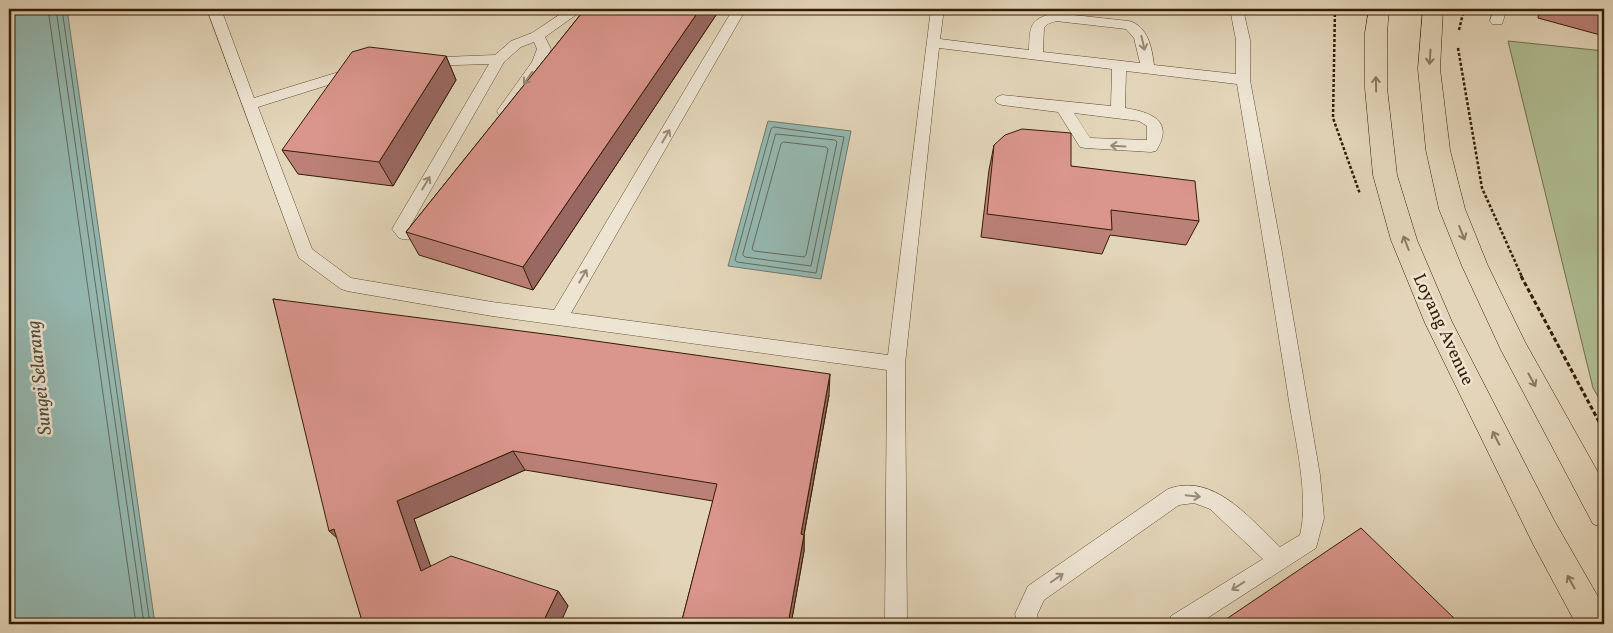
<svg xmlns="http://www.w3.org/2000/svg" width="1613" height="633" viewBox="0 0 1613 633" font-family="Vollkorn,serif">
<style>
.green{fill:#afbe93;stroke:#726e4b}
.water{fill:#95b8b1;stroke:#6e7a6b}
.lines{fill:none;stroke-linecap:round;stroke-linejoin:round}
.shore{stroke:#646a5a;stroke-width:1}
.service-casing{stroke:#604b30;stroke-width:1}
.primary-casing{stroke:#341d03;stroke-width:1}
.path-far1{stroke:#341d03;stroke-width:2.5;stroke-dasharray:3 2;stroke-linecap:butt}
.path{stroke:#341d03;stroke-width:3;stroke-dasharray:4.5 2.5;stroke-linecap:butt}
.service{fill:#ede4d2;fill-rule:evenodd}
.primary{fill:#e3d5b9;fill-rule:evenodd}
.wall{fill:#bb8078;stroke:#341d03}
.shaded-wall{fill:#996862;stroke:#341d03}
.building{fill:#da958c;stroke:#341d03}
.oneway{stroke:#9a8a75}
.oneway2{stroke:#8c795e}
.labels{text-anchor:middle;stroke-width:5;stroke-linejoin:round;paint-order:stroke}
.street-label{font-size:18px;fill:#341d03;stroke:#ede4d2}
.water-label{font-size:19px;font-style:italic;fill:#514c37;stroke:#ede4d2}
</style>
<rect width="100%" height="100%" fill="#e3d5b9"/>
<filter id="stains"><feTurbulence type="fractalNoise" baseFrequency=".004" numOctaves="4"/><feColorMatrix values="0 0 0 0 .2 0 0 0 0 .09 0 0 0 0 .02 0 0 0 .5 -.17"/></filter>
<radialGradient id="worn" r=".72"><stop offset=".6" stop-color="#630" stop-opacity="0"/><stop offset="1" stop-color="#630" stop-opacity=".3"/></radialGradient>
<polygon class="green" points="1508,41 1604,51 1604,407 1593,388"/>
<g class="water">
<polygon points="9,9 67,9 155,624 9,624"/>
<polygon points="768,121 851,131 821,279 728,266"/>
</g>
<g class="lines">
<g class="shore">
<polyline points="48,9 136,624"/>
<polyline points="56,9 144,624"/>
<polyline points="62,9 150,624"/>
<polygon points="774,127 844,137 816,273 737,262 735,260 771,129"/>
<polygon points="776,134 835,140 837,142 811,266 745,257 743,255"/>
<polygon points="784,142 826,147 828,149 806,255 804,257 754,251 752,249 781,144"/>
</g>
<defs>
<g id="service">
<path d="M207 9H221L254 98 355 67 360 69 362 72 360 75 258 107 312 249 351 278 492 302 554 310 733 9H746L571 313 888 355 931 9H944L940 39 1029 50C1030 26 1029 19 1055 13L1129 21C1148 26 1152 48 1154 65L1236 74V40L1230 9H1243L1250 40V80L1281 247 1320 475 1324 518 1316 548 1198 624H1168L1171 616 1263 559 1210 509 1194 503 1179 505 1044 600 1037 615 1040 624H1018L1015 614 1028 586 1168 489C1214 472 1250 519 1280 547L1300 535C1310 493 1293 432 1287 388 1271 287 1254 185 1237 84L1126 71 1125 108C1151 112 1175 121 1156 151L1151 152 1085 148 1080 147 1058 112 1002 105 997 103 995 100 997 97 1002 95 1111 106 1112 69 939 48 905 364 907 624H885L887 370 492 316 347 291 341 289 299 258 297 253ZM1056 21 1126 29 1134 38 1140 63 1043 52 1044 28 1048 24ZM1074 113 1139 121 1147 126V140L1090 138Z"/>
<path d="M568 9H584L545 37 551 49 544 66 509 115H499L497 111 532 62 537 49 534 42 521 47 504 62 409 228C419 224 420 214 432 218L434 222C427 236 415 243 399 238L392 229 489 64 424 66 419 64 417 61 419 58 495 55 511 41 532 33Z"/>
<polygon points="1494,9 1507,9 1502,24 1492,24 1490,21"/>
</g>
<g id="primary">
<polygon points="1369,9 1389,9 1387,33 1387,88 1397,175 1417,240 1452,322 1555,522 1604,607 1604,624 1576,624 1533,544 1425,323 1391,240 1373,175 1365,88 1365,33"/>
<polygon points="1423,9 1443,9 1440,69 1450,150 1465,209 1488,266 1525,342 1604,483 1604,528 1593,524 1501,350 1462,266 1439,209 1426,150 1418,69"/>
</g>
</defs>
<use href="#service" class="service-casing"/>
<use href="#primary" class="primary-casing"/>
<g class="path-far1">
<polyline points="1335,9 1333,118 1360,194"/>
<polyline points="1459,30 1464,9"/>
<polyline points="1458,48 1482,188 1522,277"/>
</g>
<polyline class="path" points="1521,276 1604,431"/>
<use href="#service" class="service"/>
<use href="#primary" class="primary"/>
</g>
<g class="wall">
<polygon points="585,9 720,9 533,290 419,255 406,232"/>
<polygon points="1539,9 1604,9 1604,36 1538,18"/>
<polygon points="446,56 456,80 393,186 298,174 282,150"/>
<polygon points="994,145 1071,166 1199,221 1186,245 1110,235 1102,254 981,237 989,170"/>
<polygon points="273,299 829,395 804,535 804,551 791,624 681,624 713,501 525,470 414,519 430,567 558,591 568,606 363,624"/>
</g>
<g class="shaded-wall">
<polygon points="700,9 720,9 533,290 523,267"/>
<polygon points="446,56 456,80 393,186 379,162"/>
<polygon points="830,374 829,395 801,551 801,534"/>
<polygon points="513,451 525,470 414,519 438,587 421,571 397,501"/>
<polygon points="334,529 348,548 329,531"/>
<polygon points="804,535 804,551 791,624 788,624"/>
<polygon points="558,591 568,606 560,624 542,624"/>
</g>
<g class="building">
<polygon points="585,9 700,9 523,267 406,232"/>
<polygon points="369,47 446,56 379,162 282,150 352,52"/>
<polygon points="1022,129 1071,133 1071,166 1195,181 1199,221 1111,210 1112,230 987,214 994,145 1005,135"/>
<polygon points="273,299 560,336 830,374 801,534 804,535 788,624 681,624 717,484 513,451 397,501 421,571 451,556 558,591 542,624 363,624 334,529 329,531"/>
<polygon points="1361,528 1460,624 1219,624"/>
</g>
<defs><path id="oneway-shaft" d="M-6 0H5M1.5-3L5.5 0L1.5 3" fill="none" stroke-width="1.6" stroke-linecap="round" stroke-linejoin="round" transform="scale(1.25)"/></defs>
<g class="oneway">
<use href="#oneway-shaft" transform="translate(1143 43) rotate(77)"/>
<use href="#oneway-shaft" transform="translate(528 78) rotate(125)"/>
<use href="#oneway-shaft" transform="translate(666 136) rotate(-60)"/>
<use href="#oneway-shaft" transform="translate(1118 146) rotate(-177)"/>
<use href="#oneway-shaft" transform="translate(426 183) rotate(-59)"/>
<use href="#oneway-shaft" transform="translate(583 276) rotate(-60)"/>
<use href="#oneway-shaft" transform="translate(1193 496) rotate(6)"/>
<use href="#oneway-shaft" transform="translate(1057 578) rotate(-35)"/>
<use href="#oneway-shaft" transform="translate(1238 586) rotate(147)"/>
</g>
<g class="oneway2">
<use href="#oneway-shaft" transform="translate(1430 57) rotate(94)"/>
<use href="#oneway-shaft" transform="translate(1376 84) rotate(-91)"/>
<use href="#oneway-shaft" transform="translate(1462 233) rotate(68)"/>
<use href="#oneway-shaft" transform="translate(1406 243) rotate(-111)"/>
<use href="#oneway-shaft" transform="translate(1532 380) rotate(61)"/>
<use href="#oneway-shaft" transform="translate(1496 438) rotate(-117)"/>
<use href="#oneway-shaft" transform="translate(1571 582) rotate(-119)"/>
</g>
<g class="labels">
<g class="street-label">
<text transform="translate(1444 329) rotate(65)" y="6">Loyang Avenue</text>
</g>
<g class="water-label">
<text transform="translate(38 378) rotate(-96)" y="7">Sungei Selarang</text>
</g>
</g>
<rect width="1613" height="633" fill="none" stroke="#e3d5b9" stroke-width="30"/>
<rect x="10" y="10" width="1593" height="613" fill="none" stroke="#341d03" stroke-width="2.5"/>
<rect x="15" y="15" width="1583" height="603" fill="none" stroke="#341d03"/>
<rect width="100%" height="100%" filter="url(#stains)"/>
<rect width="100%" height="100%" fill="url(#worn)"/>
</svg>
